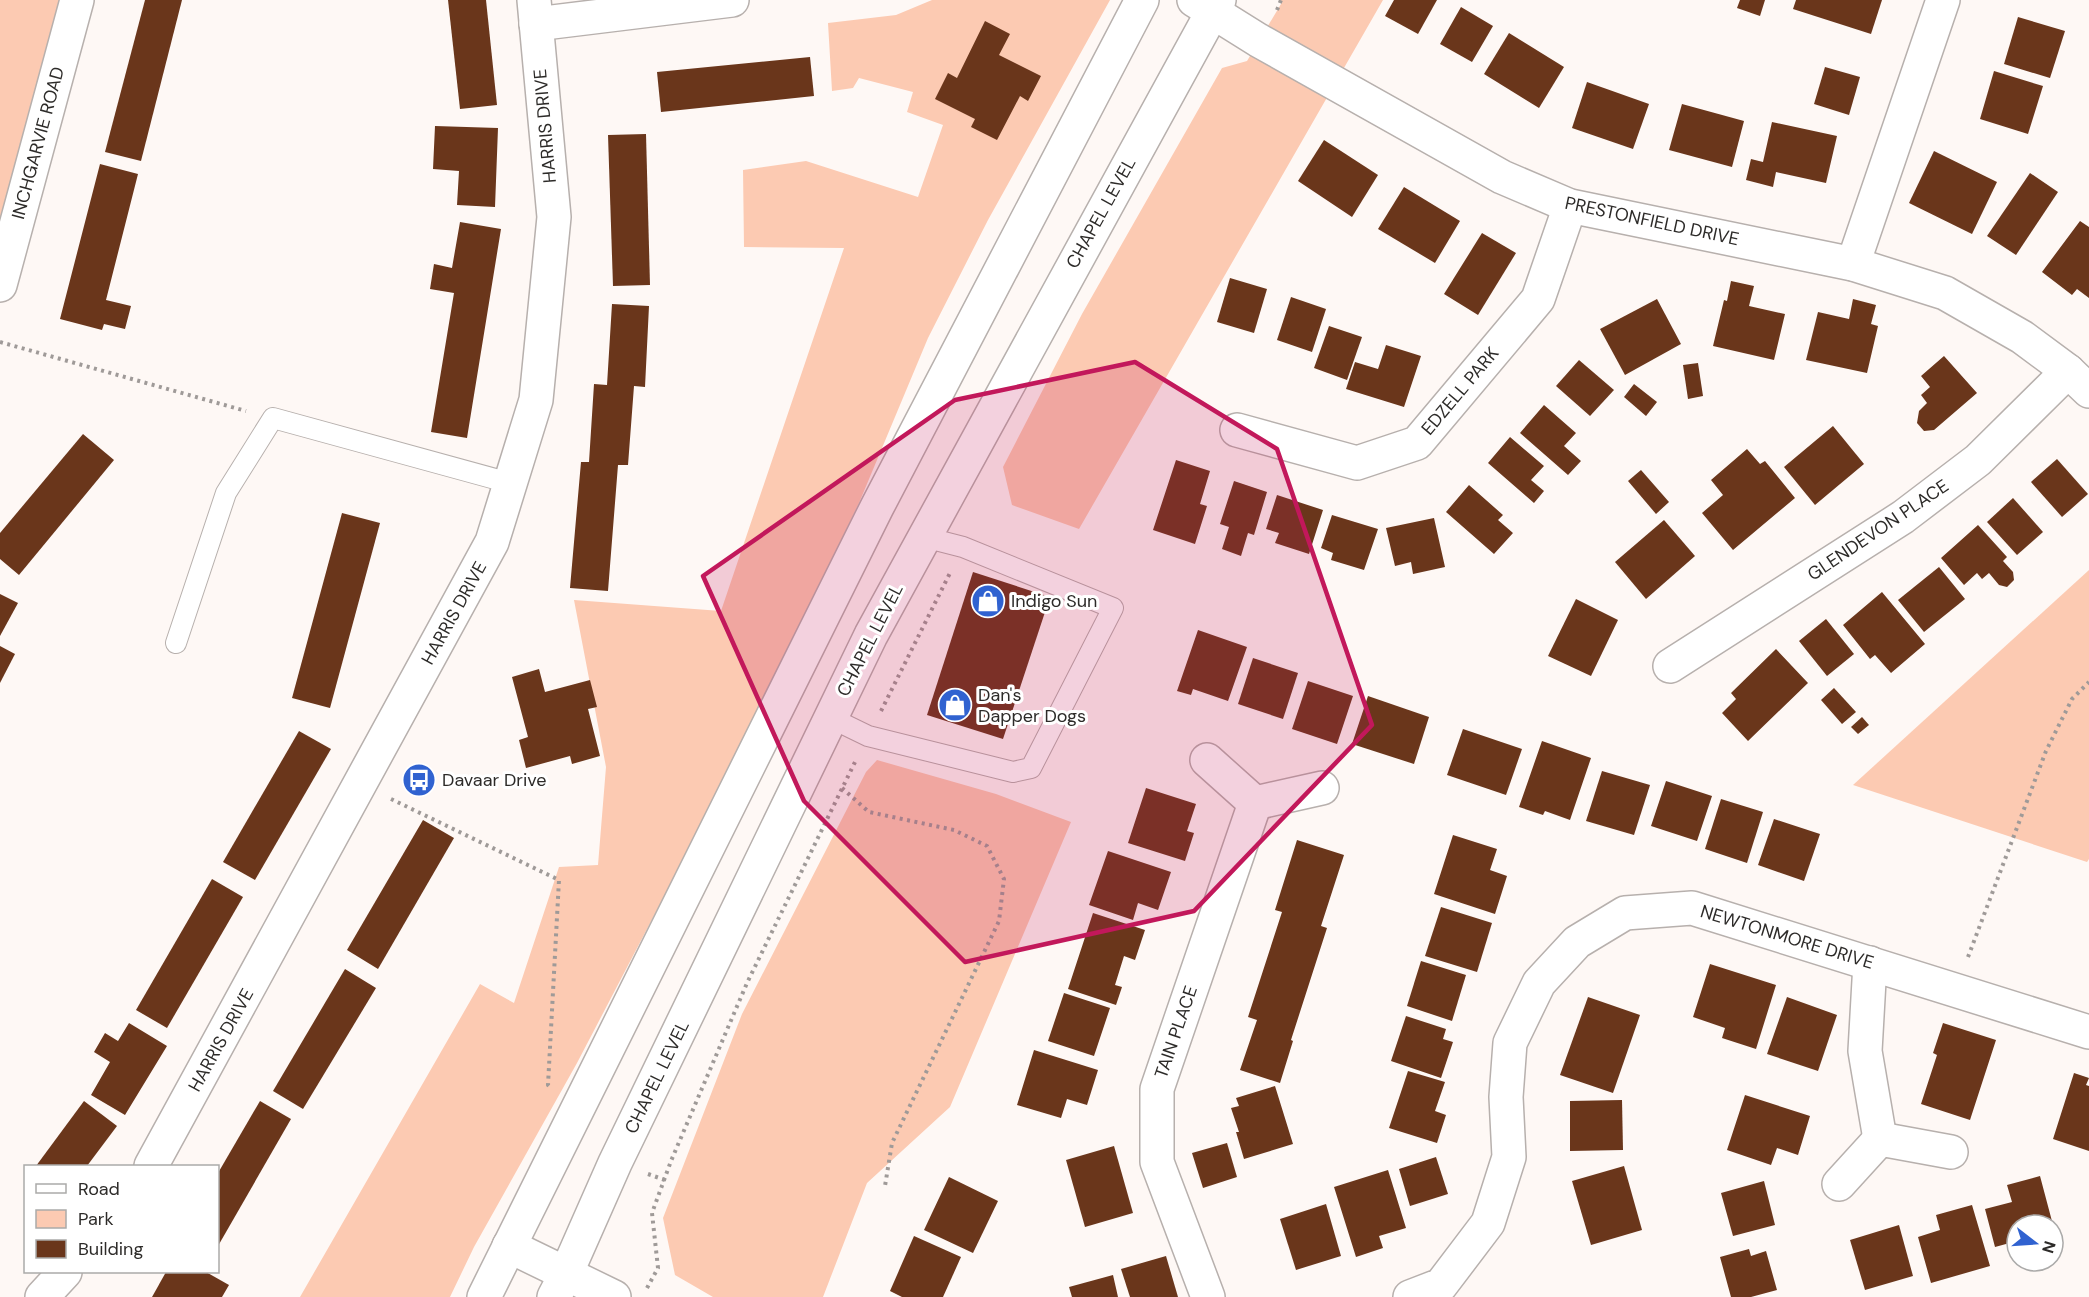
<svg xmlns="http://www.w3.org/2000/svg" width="2089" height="1297" viewBox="0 0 2089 1297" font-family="'DM Sans',sans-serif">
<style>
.green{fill:#fccab2}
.building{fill:#6a361b}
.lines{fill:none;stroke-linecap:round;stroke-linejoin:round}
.service-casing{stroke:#b7b0ad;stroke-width:22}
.minor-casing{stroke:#b7b0ad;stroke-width:36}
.secondary-casing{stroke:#b7b0ad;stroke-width:36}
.path{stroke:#9f9a98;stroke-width:4;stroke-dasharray:3 4.5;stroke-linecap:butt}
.service{stroke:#fff;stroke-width:20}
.minor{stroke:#fff;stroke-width:33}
.secondary{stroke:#fff;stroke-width:33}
.marked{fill:#c2185b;fill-opacity:0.2;stroke:#c2185b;stroke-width:4.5;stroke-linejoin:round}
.labels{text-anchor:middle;stroke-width:6;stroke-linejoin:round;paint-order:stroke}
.street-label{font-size:18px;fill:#2d2b29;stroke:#fff}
.poi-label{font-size:18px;fill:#2d2b29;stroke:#fff;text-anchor:start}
</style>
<rect width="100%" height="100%" fill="#fef8f5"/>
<g class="green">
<polygon points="0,0 63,0 0,251"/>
<polygon points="932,0 1110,0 988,220 928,338 859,503 728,774 577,1063 474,1247 450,1297 300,1297 480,984 514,1003 559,867 598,865 606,767 574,600 721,611 844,248 744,247 743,170 806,161 918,197 943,125 907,112 913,92 859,78 853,88 832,91 828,23 896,15"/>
<polygon points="1281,0 1383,0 1079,529 1012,505 1003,467 1082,314 1222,68 1247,61 1281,4"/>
<polygon points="2089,570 2089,859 2087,862 1853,785"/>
<polygon points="877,760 996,794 1071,822 950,1107 867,1183 823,1297 713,1297 675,1275 663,1218 742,1014 866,772"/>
</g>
<g class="building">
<polygon points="145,0 182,0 141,161 105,152"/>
<polygon points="448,0 486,0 497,105 460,109"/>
<polygon points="1394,0 1437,0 1418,34 1385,16"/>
<polygon points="1740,0 1765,0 1760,16 1737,8"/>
<polygon points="1796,0 1882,0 1871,34 1793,9"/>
<polygon points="1461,7 1493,26 1472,62 1440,44"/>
<polygon points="2018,17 2065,31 2050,78 2004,64"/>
<polygon points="985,21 1010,34 999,55 1041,76 1028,101 1020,96 997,140 971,127 975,119 935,99 948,73 957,78"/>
<polygon points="1509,33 1564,67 1539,108 1484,74"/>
<polygon points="810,57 814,96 661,112 657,72"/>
<polygon points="1825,67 1860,77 1849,115 1814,104"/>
<polygon points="1994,71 2043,86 2028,134 1980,119"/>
<polygon points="1587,82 1649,104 1633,149 1572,128"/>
<polygon points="1682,104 1744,121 1732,167 1669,150"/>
<polygon points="1772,122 1837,136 1826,183 1776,172 1773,187 1746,180 1751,159 1763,162"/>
<polygon points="435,126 498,128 495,207 457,205 459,171 433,169"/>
<polygon points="646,134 650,285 613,286 608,135"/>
<polygon points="1324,140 1378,175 1352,217 1298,181"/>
<polygon points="1934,151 1997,182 1972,234 1909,203"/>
<polygon points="100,164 138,174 106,300 131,306 125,329 104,324 102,330 60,319"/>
<polygon points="2030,173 2058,192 2016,255 1987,236"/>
<polygon points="1404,187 1460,221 1435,263 1378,229"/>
<polygon points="2080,221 2089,227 2089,298 2077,289 2072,295 2042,272"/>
<polygon points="460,222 501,229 467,438 431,432 454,293 430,289 434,264 452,268"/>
<polygon points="1482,233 1516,253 1478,315 1444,294"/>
<polygon points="1230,278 1267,289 1254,333 1217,322"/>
<polygon points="1731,281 1754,286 1749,306 1785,314 1774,360 1713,346 1724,300 1727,301"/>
<polygon points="1291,297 1326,309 1312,352 1277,340"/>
<polygon points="1657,299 1681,344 1625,375 1600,329"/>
<polygon points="1853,299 1876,305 1871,324 1878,326 1867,373 1806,360 1818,312 1849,319"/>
<polygon points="612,304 649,306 645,387 634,386 628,465 618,465 608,591 570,588 581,462 589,462 594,384 607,385"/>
<polygon points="1329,326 1362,337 1347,380 1314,368"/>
<polygon points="1386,345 1421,356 1404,407 1346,389 1355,362 1378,369"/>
<polygon points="1944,356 1977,393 1934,430 1924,431 1917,423 1919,411 1927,403 1921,395 1930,387 1921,376"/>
<polygon points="1579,360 1614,390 1590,416 1556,386"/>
<polygon points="1698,363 1703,396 1688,399 1683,365"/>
<polygon points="1634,384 1657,402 1646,416 1624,397"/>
<polygon points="1544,405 1576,433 1564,446 1581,461 1568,475 1520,433"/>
<polygon points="1833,426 1864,464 1815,505 1784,467"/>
<polygon points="83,434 114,460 19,575 0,559 0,533"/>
<polygon points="1510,437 1544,466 1531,480 1544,491 1534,503 1488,463"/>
<polygon points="1747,449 1760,464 1765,461 1795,498 1733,550 1702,513 1723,495 1711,480"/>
<polygon points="2057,459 2088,494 2062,517 2031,482"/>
<polygon points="1176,460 1210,471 1200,504 1207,506 1195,544 1153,530"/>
<polygon points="1641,470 1669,502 1656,514 1628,481"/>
<polygon points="1234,481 1267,492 1254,535 1248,533 1241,556 1222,549 1229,527 1220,524"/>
<polygon points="1469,485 1503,515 1498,520 1513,533 1494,554 1446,512"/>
<polygon points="1277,495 1323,510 1309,554 1275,543 1279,533 1266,529"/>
<polygon points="2013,498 2043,532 2017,555 1987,522"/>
<polygon points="342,513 380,523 330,708 292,698"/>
<polygon points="1332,515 1378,529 1364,570 1331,560 1333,553 1321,548"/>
<polygon points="1434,518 1445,567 1413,574 1411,562 1395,566 1386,528"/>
<polygon points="1664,520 1695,556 1646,599 1615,562"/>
<polygon points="1978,525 2007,557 2003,561 2013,572 2014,580 2007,587 1999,585 1989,573 1982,579 1977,573 1964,585 1941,558"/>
<polygon points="1939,567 1965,599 1924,632 1898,600"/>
<polygon points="973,572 1050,597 1003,739 927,715"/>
<polygon points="1882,592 1925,644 1891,673 1875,655 1870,659 1843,625"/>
<polygon points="0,594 18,603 0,636"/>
<polygon points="1576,599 1618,620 1591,676 1548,656"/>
<polygon points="1826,619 1854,654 1827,676 1799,641"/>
<polygon points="1198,630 1247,647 1228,701 1193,689 1191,695 1177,691"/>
<polygon points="0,646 15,654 0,683"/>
<polygon points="1776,649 1808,683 1748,741 1722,713 1736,699 1731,693"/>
<polygon points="1253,658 1298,673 1283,719 1238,704"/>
<polygon points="539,669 545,692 590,680 597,707 588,709 600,756 572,764 570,756 526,768 519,740 528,737 512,677"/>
<polygon points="1308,681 1353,696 1337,744 1292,729"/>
<polygon points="1834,688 1856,712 1842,724 1821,700"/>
<polygon points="1368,696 1429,717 1414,764 1352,744"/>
<polygon points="1862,717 1869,725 1858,734 1851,727"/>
<polygon points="1463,729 1522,749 1506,795 1447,775"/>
<polygon points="299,731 331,749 255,880 223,862"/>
<polygon points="1542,741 1591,758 1570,820 1545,811 1543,815 1519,807"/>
<polygon points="1602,771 1650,785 1634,835 1586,821"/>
<polygon points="1666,781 1712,796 1697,841 1651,826"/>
<polygon points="1146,788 1196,804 1187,831 1194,833 1185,861 1128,843"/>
<polygon points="1721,799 1763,812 1747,863 1705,849"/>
<polygon points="1774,819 1820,834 1804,881 1758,865"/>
<polygon points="423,820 454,838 378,969 347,950"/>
<polygon points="1453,835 1497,849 1490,870 1507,876 1495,914 1434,894"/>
<polygon points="1297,840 1344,855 1321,926 1327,928 1291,1040 1293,1041 1280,1083 1240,1070 1257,1020 1248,1017 1282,912 1275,910"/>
<polygon points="1108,851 1171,872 1158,910 1138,903 1133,920 1089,905"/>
<polygon points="212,879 243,897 167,1028 136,1010"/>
<polygon points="1441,907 1492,923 1477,972 1425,956"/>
<polygon points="1093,913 1145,930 1135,960 1124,956 1115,985 1122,987 1116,1005 1068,989"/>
<polygon points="1421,961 1466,975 1452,1021 1407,1006"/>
<polygon points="1710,964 1776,985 1756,1049 1722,1038 1725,1028 1693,1017"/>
<polygon points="345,969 376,988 303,1109 273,1091"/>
<polygon points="1064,993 1110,1008 1094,1056 1048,1041"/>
<polygon points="1588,997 1640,1015 1613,1093 1560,1075"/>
<polygon points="1787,997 1837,1015 1818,1071 1767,1054"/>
<polygon points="1406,1016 1446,1029 1443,1039 1453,1042 1441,1078 1391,1061"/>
<polygon points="129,1023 167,1046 125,1115 91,1095 110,1062 94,1052 105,1033 118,1041"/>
<polygon points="1943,1023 1996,1040 1970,1120 1921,1104 1937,1055 1933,1053"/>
<polygon points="1034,1050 1098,1070 1087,1105 1067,1099 1061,1118 1017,1105"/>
<polygon points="1408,1071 1445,1082 1435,1111 1446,1115 1437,1143 1389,1128"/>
<polygon points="2074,1073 2089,1078 2086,1085 2089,1086 2089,1151 2053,1139"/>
<polygon points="1275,1086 1293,1144 1244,1159 1236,1132 1239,1132 1231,1108 1239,1106 1236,1098"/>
<polygon points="1745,1095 1810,1116 1798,1155 1777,1148 1771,1165 1727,1150"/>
<polygon points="1622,1100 1623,1150 1570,1151 1570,1101"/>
<polygon points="84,1101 117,1126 87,1166 36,1166"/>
<polygon points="260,1101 291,1119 218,1246 218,1173"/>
<polygon points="1227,1143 1237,1177 1203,1188 1192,1153"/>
<polygon points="1114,1146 1133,1213 1085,1227 1066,1160"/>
<polygon points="1436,1157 1448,1194 1410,1206 1399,1169"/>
<polygon points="1624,1166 1642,1230 1591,1245 1572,1181"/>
<polygon points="1388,1170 1406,1228 1379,1236 1383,1248 1356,1257 1334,1187"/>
<polygon points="2040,1176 2053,1225 2017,1225 2017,1241 1995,1247 1985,1209 2012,1202 2007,1185"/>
<polygon points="949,1177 998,1201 973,1253 924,1230"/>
<polygon points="1764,1181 1775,1225 1733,1236 1721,1193"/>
<polygon points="1326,1204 1341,1256 1296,1270 1280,1219"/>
<polygon points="1972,1205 1990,1266 1931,1283 1918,1237 1940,1230 1936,1215"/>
<polygon points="1899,1225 1913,1276 1865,1290 1850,1240"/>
<polygon points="914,1236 961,1257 943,1297 902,1297 890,1291"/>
<polygon points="1749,1249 1751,1256 1766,1251 1777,1290 1751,1297 1731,1297 1720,1257"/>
<polygon points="1166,1256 1178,1297 1130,1297 1121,1269"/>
<polygon points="166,1272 206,1272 229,1285 222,1297 152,1297"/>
<polygon points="1113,1275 1118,1297 1072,1297 1069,1287"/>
</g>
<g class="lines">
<defs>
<g id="service">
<polyline points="176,643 226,493 273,418 510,483"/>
<polyline points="831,718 868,736 1013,772 1031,768 1113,608 963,547 924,537"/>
</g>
<g id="minor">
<polyline points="1194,0 1258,40 1502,177 1570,206 1853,264 1945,293 2022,337 2068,371 2089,391"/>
<polyline points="536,24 732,0"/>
<polyline points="1853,264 1943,0"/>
<polyline points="0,285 77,0"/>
<polyline points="1237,430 1357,463 1417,443 1538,299 1570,206"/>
<polyline points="1670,666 1903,517 1978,460 2068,371"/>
<polyline points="1207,760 1255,803 1322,788"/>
<polyline points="1870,963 1865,1051 1880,1139"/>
<polyline points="151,1166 492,542 536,400 554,217 534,0"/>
<polyline points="1839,1184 1880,1139 1951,1152"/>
<polyline points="509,1246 614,1297"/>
<polyline points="42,1297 65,1272"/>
<polyline points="1208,1297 1157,1162 1157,1089 1255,803"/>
<polyline points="1410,1297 1441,1285 1488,1223 1509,1157 1506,1097 1510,1043 1539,983 1577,942 1625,913 1692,908 2089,1032"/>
</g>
<g id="secondary">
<polyline points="484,1297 877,507 1142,0"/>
<polyline points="554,1297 566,1274 615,1163 871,635 1219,0"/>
</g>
</defs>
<use href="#service" class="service-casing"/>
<use href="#minor" class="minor-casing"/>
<use href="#secondary" class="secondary-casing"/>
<g class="path">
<polyline points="1277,10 1281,0"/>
<polyline points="0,342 246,411"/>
<polyline points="881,711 950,573"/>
<polyline points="842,788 869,812 954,830 987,846 1004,879 999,921 892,1143 885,1186"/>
<polyline points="391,799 559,880 548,1085 550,1087"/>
<polyline points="1968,957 2046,751 2072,699 2089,682"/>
<polyline points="648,1174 665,1180"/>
<polyline points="647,1288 658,1268 652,1213 671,1161 747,983 856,760"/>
</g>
<use href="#service" class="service"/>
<use href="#minor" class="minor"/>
<use href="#secondary" class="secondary"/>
</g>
<path class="marked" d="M1135 362 1277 449 1372 725 1194 911 965 962 804 801 703 576 955 400Z"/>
<defs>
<symbol id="shop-disc" viewBox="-11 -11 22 22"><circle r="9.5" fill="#3062d0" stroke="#fff"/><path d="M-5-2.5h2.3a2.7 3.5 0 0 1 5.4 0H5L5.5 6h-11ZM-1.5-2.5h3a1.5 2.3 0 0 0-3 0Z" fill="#fff"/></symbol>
<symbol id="bus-disc" viewBox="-11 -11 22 22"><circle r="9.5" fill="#3062d0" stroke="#fff"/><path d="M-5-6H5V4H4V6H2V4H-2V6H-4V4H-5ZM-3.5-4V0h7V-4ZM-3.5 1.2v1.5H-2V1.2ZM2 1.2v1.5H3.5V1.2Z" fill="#fff"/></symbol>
</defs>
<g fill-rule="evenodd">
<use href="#shop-disc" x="969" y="582" width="38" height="38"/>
<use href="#shop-disc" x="936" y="686" width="38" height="38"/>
<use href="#bus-disc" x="400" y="761" width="38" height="38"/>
</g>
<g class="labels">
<g class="street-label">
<text transform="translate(545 126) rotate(-95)" y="6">HARRIS DRIVE</text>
<text transform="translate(38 143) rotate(-75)" y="6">INCHGARVIE ROAD</text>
<text transform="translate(1101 213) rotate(-61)" y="6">CHAPEL LEVEL</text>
<text transform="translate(1652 221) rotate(12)" y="6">PRESTONFIELD DRIVE</text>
<text transform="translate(1460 391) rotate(-50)" y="6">EDZELL PARK</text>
<text transform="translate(1878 530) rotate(-34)" y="6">GLENDEVON PLACE</text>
<text transform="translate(454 613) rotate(-61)" y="6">HARRIS DRIVE</text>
<text transform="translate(870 640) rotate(-63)" y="6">CHAPEL LEVEL</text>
<text transform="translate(1787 937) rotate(17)" y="6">NEWTONMORE DRIVE</text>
<text transform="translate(1176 1032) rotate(-71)" y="6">TAIN PLACE</text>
<text transform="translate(221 1040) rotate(-61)" y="6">HARRIS DRIVE</text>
<text transform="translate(657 1077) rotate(-64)" y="6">CHAPEL LEVEL</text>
</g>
<g class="poi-label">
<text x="1011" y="607">Indigo Sun</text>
<text x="978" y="701">Dan's<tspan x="978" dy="21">Dapper Dogs</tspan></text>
<text x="442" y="786">Davaar Drive</text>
</g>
</g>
<rect x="24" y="1165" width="195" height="108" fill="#ffffff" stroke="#abaaa9" stroke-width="1.5"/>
<rect x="36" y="1184" width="30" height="9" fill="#ffffff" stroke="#abaaa9" stroke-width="1.5"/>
<text x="78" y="1195" font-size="18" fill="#2d2b29">Road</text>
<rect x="36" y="1210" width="30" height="18" fill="#fccab2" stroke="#abaaa9" stroke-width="1.5"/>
<text x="78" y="1225" font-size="18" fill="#2d2b29">Park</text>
<rect x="36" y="1240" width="30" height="18" fill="#6a361b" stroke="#abaaa9" stroke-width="1.5"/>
<text x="78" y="1255" font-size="18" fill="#2d2b29">Building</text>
<g transform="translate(2035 1243) rotate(107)"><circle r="28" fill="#ffffff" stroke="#abaaa9" stroke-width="1.5"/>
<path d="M0-4.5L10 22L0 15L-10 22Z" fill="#3062d0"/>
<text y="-9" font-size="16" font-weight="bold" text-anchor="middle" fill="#2d2b29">N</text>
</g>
</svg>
